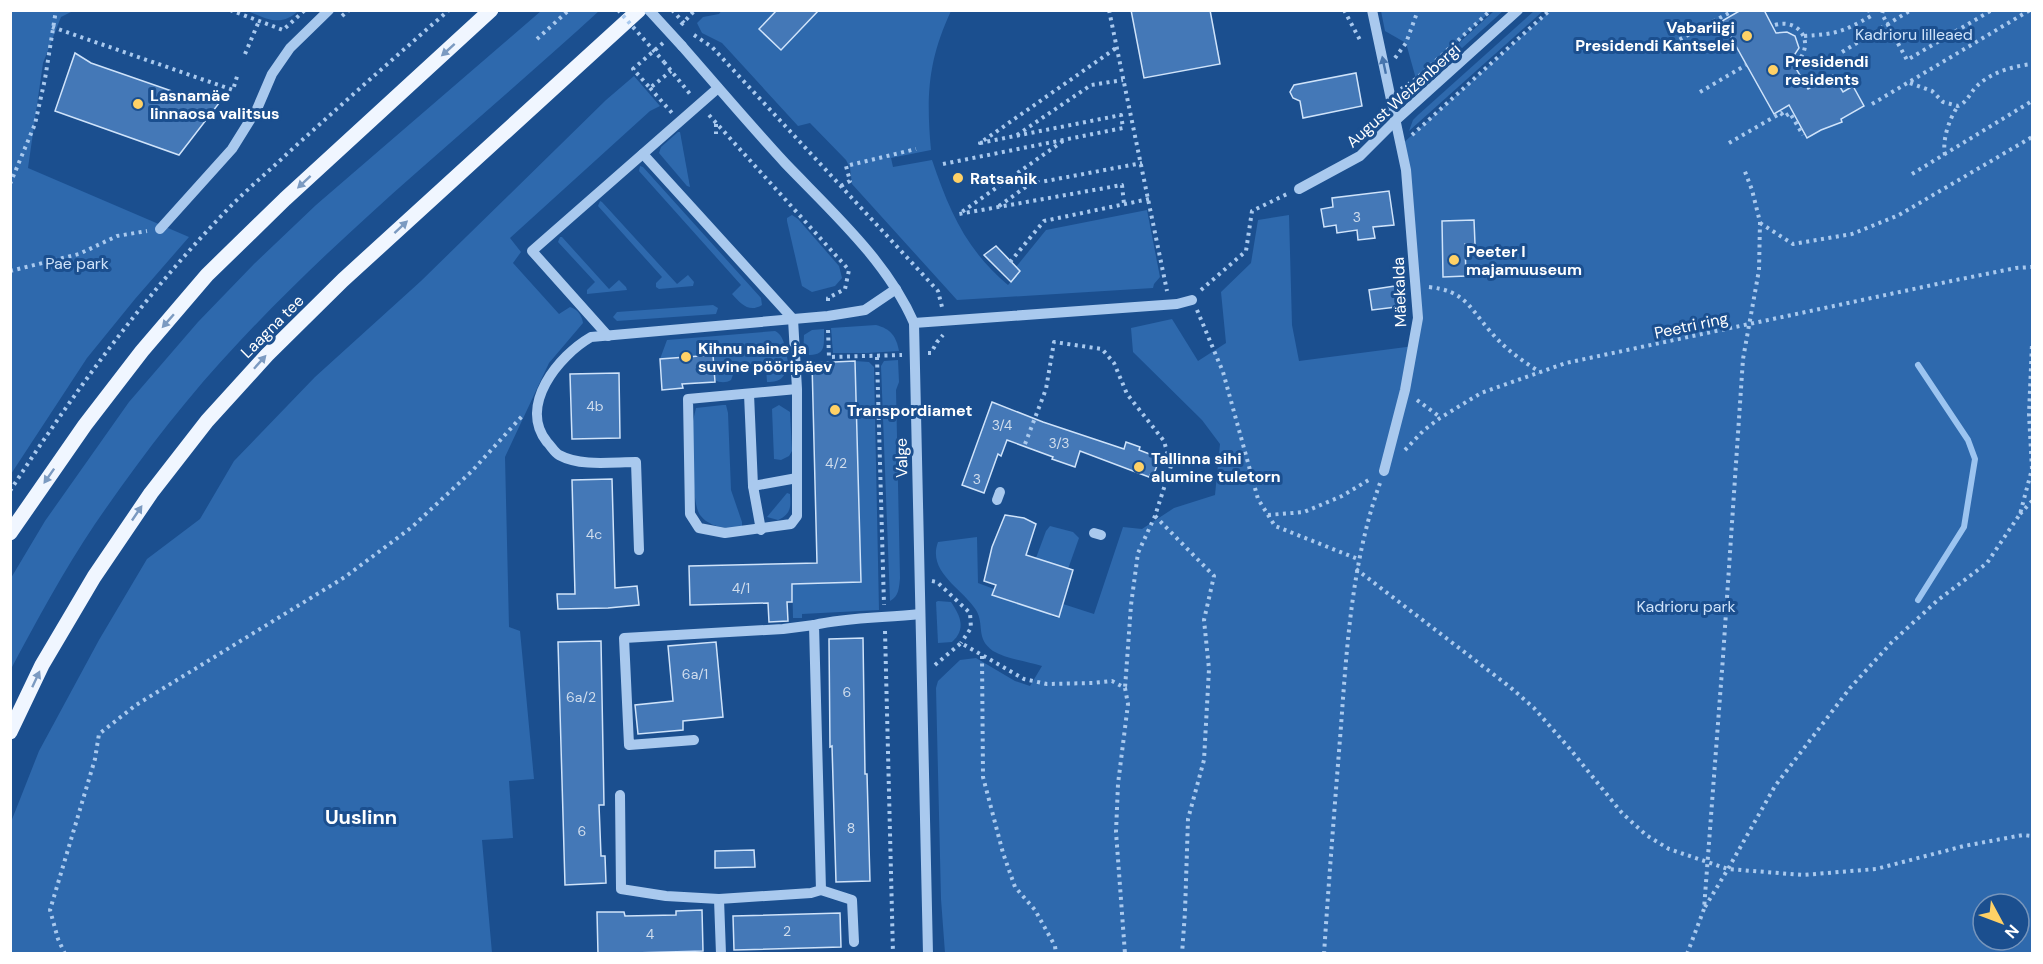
<svg xmlns="http://www.w3.org/2000/svg" width="2043" height="964" viewBox="0 0 2043 964" font-family="'DM Sans',sans-serif">
<style>
.green{fill:#2e69ad;fill-rule:evenodd}
.lines{fill:none;stroke-linecap:round;stroke-linejoin:round}
.stream{stroke:#9cc4f0;stroke-width:6}
.building{fill:#4478b7;stroke:#cfe3fa;stroke-width:1.5}
.path{stroke:#a9c9ee;stroke-width:4;stroke-dasharray:3 4.5;stroke-linecap:butt}
.minor{stroke:#a9c9ee;stroke-width:10}
.major{stroke:#f0f6ff;stroke-width:15}
.path-bridge{stroke:#a9c9ee;stroke-width:4;stroke-dasharray:3 4.5;stroke-linecap:butt}
.minor-bridge{stroke:#a9c9ee;stroke-width:10}
.oneway{fill:#7b9ac1}
.oneway2{fill:#4674ac}
.poi-dot{fill:#ffd166;stroke:#1b4f8f;stroke-width:2}
.labels{text-anchor:middle;stroke-width:6;stroke-linejoin:round;paint-order:stroke}
.number-label{font-size:14px;fill:#d0dded}
.poi-label{font-size:16px;font-weight:bold;fill:#fff;stroke:#1b4f8f;text-anchor:start}
.park-label{font-size:16px;fill:#cfe3fa;stroke:#1b4f8f}
.street-label{font-size:16px;fill:#fff;stroke:#1b4f8f}
.quarter-label{font-size:20px;font-weight:bold;fill:#fff;stroke:#1b4f8f}
</style>
<rect width="100%" height="100%" fill="#1b4f8f"/>
<g class="green">
<path d="M722 10 951 11C928 60 926 96 931 150L891 158 893 167 932 160C949 210 966 250 1008 285L1020 271 1016 267 1046 230 1147 210 1160 277 1154 284 1153 288 957 300 852 184 850 168 846 160 810 123 798 126 722 43 702 33 697 23 703 17 719 14Z"/>
<polygon points="11,11 73,11 61,17 43,63 28,168 189,237 135,299 87,358 11,474"/>
<path d="M247 11H298C280 28 267 18 247 11Z"/>
<path d="M541 11H599C479 121 350 223 239 342 186 398 139 460 95 524 64 570 37 620 11 669V578L45 521 129 402 198 322 254 264 316 205Z"/>
<polygon points="1381,11 1381,10 1491,11 1416,79 1406,43 1385,31"/>
<polygon points="1494,11 1503,11 1419,87 1410,88"/>
<polygon points="1534,11 1543,11 1409,131 1413,120 1418,115"/>
<path d="M1550 11H2032V953H945L941 899 936 688 938 681 960 660 976 658 1015 681 1030 686 1042 666C1027 661 1006 659 993 651 975 638 985 625 976 610 962 588 927 572 938 542L977 537 978 583 994 589 992 595 1051 614V616L1058 618 1063 604 1094 614 1123 527 1142 529 1174 508 1215 495 1220 444 1202 420 1133 352 1131 328 1172 319 1198 361 1226 343 1221 292 1251 263 1258 220 1289 215 1292 325 1299 361 1414 346 1418 318 1401 145ZM1983 904H2019V940H1983Z"/>
<path d="M634 76 660 106 650 111 510 238 521 252 513 263 559 314 570 307C577 309 582 315 583 323L549 363 505 457 509 627 520 631 534 779 509 781 513 838 482 840 492 953H11V822L39 751 99 640 147 559 200 519 234 461 315 377 421 281 606 100Z"/>
<polygon points="678,132 680,132 690,187 687,186 659,153 661,147"/>
<path d="M640 166 643 167 761 298 762 305C749 313 741 304 732 294L741 285 639 171Z"/>
<polygon points="600,201 602,202 677,284 688,275 694,282 693,286 659,289 656,287 656,283 662,277 598,206"/>
<polygon points="792,215 798,219 839,266 842,278 835,286 812,292 802,286 787,221 787,218"/>
<polygon points="560,237 562,237 609,289 619,280 626,287 627,290 587,294 587,290 595,282 558,242"/>
<polygon points="713,305 718,308 716,314 617,321 613,317 617,312"/>
<path d="M876 325C891 329 896 336 899 351L867 353H833L831 328Z"/>
<path d="M824 329C824 349 826 356 803 355L804 335 812 330Z"/>
<path d="M775 331C786 336 785 353 789 364 784 377 782 382 767 382L766 368 735 369 731 380C726 383 720 383 715 380L713 355 660 359 667 340Z"/>
<path d="M898 360 899 382 896 390 900 578C899 588 899 596 890 601L881 366 884 361Z"/>
<polygon points="855,361 869,362 874,367 879,610 802,614 802,618 793,618 792,574 818,583 861,581"/>
<path d="M723 405H726L728 413 731 490 742 522V526L738 529C724 528 709 527 700 515 691 503 693 438 693 421L696 408Z"/>
<polygon points="779,405 790,412 792,451 789,456 781,460 774,459 772,409"/>
<path d="M787 493 790 494C791 507 791 514 778 520L767 517Z"/>
<polygon points="1050,526 1073,532 1079,538 1068,569 1036,558 1046,531"/>
<path d="M938 601 951 602C961 617 966 629 952 642L938 643 936 602Z"/>
</g>
<g class="lines">
<polyline class="stream" points="1918,600 1964,527 1975,459 1968,440 1918,365"/>
</g>
<g class="building">
<polygon points="777,10 819,10 781,50 759,29"/>
<polygon points="1131,10 1210,10 1220,64 1144,78"/>
<polygon points="1741,10 1764,10 1776,33 1787,32 1795,36 1799,48 1791,60 1808,89 1833,75 1843,92 1853,86 1864,106 1841,119 1842,122 1821,130 1807,138 1789,105 1774,114 1722,21"/>
<polygon points="75,53 91,63 186,96 223,98 179,155 55,111"/>
<polygon points="1356,73 1362,106 1303,118 1300,101 1293,98 1290,92 1294,85"/>
<polygon points="1389,191 1394,225 1373,227 1375,238 1358,240 1357,230 1337,233 1336,225 1324,227 1321,209 1333,207 1332,198"/>
<polygon points="1474,220 1475,244 1465,244 1466,276 1443,277 1442,221"/>
<polygon points="996,246 1020,271 1011,282 984,255"/>
<polygon points="1401,285 1404,306 1372,310 1369,290"/>
<polygon points="713,355 715,382 682,384 683,388 662,390 660,359"/>
<polygon points="855,361 861,582 792,584 792,602 787,602 788,621 769,622 768,603 690,605 689,566 817,563 812,363"/>
<polygon points="619,373 620,438 572,439 570,374"/>
<polygon points="992,402 1043,422 1124,449 1126,442 1140,447 1139,450 1160,458 1153,476 1150,475 1149,477 1080,451 1075,467 1052,459 1053,457 1007,440 1001,456 998,454 984,493 962,485"/>
<polygon points="612,479 615,588 637,586 639,605 608,608 558,609 557,594 575,594 572,480"/>
<polygon points="1005,515 1024,518 1036,524 1026,555 1073,570 1059,617 992,595 996,585 984,581 992,547"/>
<polygon points="863,638 865,774 867,774 870,881 836,882 832,746 830,747 829,639"/>
<polygon points="601,641 604,805 599,805 601,856 605,856 606,883 565,885 558,642"/>
<polygon points="716,642 723,717 683,721 683,730 638,734 635,705 673,701 668,646"/>
<polygon points="754,850 755,867 715,868 715,851"/>
<polygon points="702,910 703,951 598,954 597,912 624,912 625,916 676,915 676,911"/>
<polygon points="840,913 841,947 734,950 733,916"/>
</g>
<g class="lines">
<g class="path">
<polyline points="230,10 283,30 305,10"/>
<polyline points="1109,10 1167,291"/>
<polyline points="1344,10 1360,40"/>
<polyline points="1883,10 1882,14 1907,60 1992,10"/>
<polyline points="342,16 349,10"/>
<polyline points="681,25 695,10"/>
<path d="M1775 25C1799 18 1815 42 1798 61"/>
<polyline points="52,27 233,90 238,73"/>
<polyline points="694,35 712,47 938,291 942,307"/>
<path d="M1804 36C1836 34 1843 32 1871 16L1869 10"/>
<polyline points="537,39 569,10"/>
<polyline points="663,43 633,69 650,88 671,71"/>
<polyline points="1673,43 1731,12"/>
<polyline points="1842,52 1911,10"/>
<polyline points="245,54 259,21"/>
<polyline points="1395,58 1406,43 1418,10"/>
<polyline points="664,62 690,94"/>
<path d="M1910 83 1932 91 1943 102 1958 106C1968 102 1970 92 1978 85 1992 72 2014 66 2032 64"/>
<polyline points="650,88 672,113"/>
<polyline points="1401,89 1416,79 1491,10"/>
<polyline points="1700,92 1746,65"/>
<polyline points="1872,104 2030,10"/>
<polyline points="709,115 849,270 845,289 828,298 828,304"/>
<polyline points="716,124 716,134"/>
<polyline points="1017,135 1091,85 1123,80"/>
<polyline points="1412,135 1550,10"/>
<polyline points="1063,141 959,214 1122,185 1124,204"/>
<polyline points="1729,143 1781,113 1784,117 1790,113 1803,135"/>
<path d="M1945 155C1942 140 1949 119 1958 106"/>
<polyline points="943,164 1123,128 1121,115 980,143 1116,48"/>
<polyline points="1912,174 2032,101"/>
<polyline points="10,184 35,124 45,79 56,10"/>
<polyline points="841,186 850,181 846,166 916,149"/>
<polyline points="999,206 1030,184 1142,163"/>
<polyline points="1760,223 1793,244 1852,234 1899,215 2032,137"/>
<polyline points="1010,262 1044,221 1149,199"/>
<polyline points="10,271 79,254 117,236 147,231"/>
<path d="M1429 287C1465 291 1469 307 1490 331 1504 348 1522 361 1540 372"/>
<polyline points="1201,290 1246,251 1252,211 1287,194"/>
<polyline points="1197,310 1223,372 1258,499 1275,526 1358,559"/>
<polyline points="828,330 829,357 902,355"/>
<polyline points="928,353 931,353 937,342 943,335"/>
<polyline points="877,357 884,605"/>
<polyline points="1417,400 1440,417"/>
<polyline points="1025,444 1046,389 1054,342 1102,349 1114,363 1127,394 1164,441 1171,466 1155,516 1138,553 1131,605 1125,688"/>
<polyline points="1405,450 1424,430 1440,418 1481,393 1566,363 1956,280 2016,268 2032,267"/>
<path d="M10 491C74 392 144 296 226 211 246 190 268 172 289 152 342 104 395 57 449 10"/>
<polyline points="2020,514 2032,501"/>
<polyline points="1268,515 1304,512 1342,496 1372,478"/>
<polyline points="1155,516 1214,576 1204,620 1209,669 1204,760 1188,819 1185,912 1182,954"/>
<polyline points="1356,569 1510,687 1534,708 1570,749 1622,813 1646,835 1669,849 1728,869 1803,875 1876,869 1964,846 2023,835 2032,836"/>
<polyline points="932,581 937,582 970,613 971,628 961,643"/>
<polyline points="885,631 893,954"/>
<polyline points="982,656 983,777 1003,853 1015,887 1035,910 1055,946 1056,954"/>
<polyline points="935,665 961,643 1024,679 1047,684 1093,683 1112,681 1125,688 1128,704 1118,784 1116,832 1125,954"/>
<polyline points="1705,907 1728,869 1775,786 1850,688 1892,642 1938,600 1987,563 2020,514 2032,469 2029,414 2032,344"/>
<polyline points="65,954 58,939 50,910 95,759 99,734 136,705 345,577 412,527 472,471 524,414"/>
<path d="M1324 954C1329 878 1335 802 1341 726 1347 644 1352 561 1380 483"/>
<polyline points="1687,954 1704,909 1723,657 1743,359 1759,270 1760,222 1752,190 1744,169"/>
</g>
<g class="minor">
<polyline points="1372,10 1406,170 1418,318 1405,390 1384,471"/>
<path d="M682 46C716 85 750 125 785 163 832 212 887 261 914 323L928 954"/>
<polyline points="643,154 793,319 797,389 688,399 690,514 699,528 725,533 791,524 797,516 797,389"/>
<polyline points="1299,189 1360,156 1396,120 1518,10"/>
<polyline points="160,229 232,149 257,109 272,74 290,48 329,10"/>
<polyline points="914,323 1177,304 1192,300"/>
<polyline points="608,336 532,251 718,88"/>
<polyline points="749,394 753,486 761,530"/>
<polyline points="753,486 797,478"/>
<polyline points="997,500 1000,492"/>
<polyline points="1094,533 1101,535"/>
<path d="M639 550 636 462C613 462 581 467 559 455 555 453 551 446 547 442 518 406 558 356 591 337L828 316 865 310 896 289"/>
<polyline points="694,740 629,745 624,638 783,629 814,625"/>
<polyline points="620,795 621,889 666,896 719,899"/>
<polyline points="821,890 852,900 854,942"/>
<path d="M721 954 719 899 811 893 821 890 814 625C848 617 885 618 920 614"/>
</g>
<g class="major">
<polyline points="10,533 85,425 142,351 207,275 285,199 491,10"/>
<polyline points="10,732 42,665 94,577 151,493 207,421 267,355 343,280 639,10"/>
</g>
<g class="path-bridge">
<polyline points="618,10 664,62"/>
<polyline points="672,10 684,23"/>
</g>
<polyline class="minor-bridge" points="649,10 682,46"/>
</g>
<defs><path id="oneway-solid" d="M-6-.8H1V-3.2L6.5 0L1 3.2V.8H-6Z" transform="scale(1.5)"/></defs>
<g class="oneway">
<use href="#oneway-solid" transform="translate(448 50) rotate(138)"/>
<use href="#oneway-solid" transform="translate(304 182) rotate(137)"/>
<use href="#oneway-solid" transform="translate(401 227) rotate(-43)"/>
<use href="#oneway-solid" transform="translate(168 321) rotate(131)"/>
<use href="#oneway-solid" transform="translate(260 362) rotate(-48)"/>
<use href="#oneway-solid" transform="translate(49 476) rotate(125)"/>
<use href="#oneway-solid" transform="translate(137 513) rotate(-56)"/>
<use href="#oneway-solid" transform="translate(36 679) rotate(-65)"/>
</g>
<use class="oneway2" href="#oneway-solid" transform="translate(1384 65) rotate(-102)"/>
<g class="poi-dot">
<circle cx="1747" cy="36" r="6"/>
<circle cx="1773" cy="70" r="6"/>
<circle cx="138" cy="104" r="6"/>
<circle cx="958" cy="178" r="6"/>
<circle cx="1454" cy="260" r="6"/>
<circle cx="686" cy="357" r="6"/>
<circle cx="835" cy="410" r="6"/>
<circle cx="1139" cy="467" r="6"/>
</g>
<g class="labels">
<g class="number-label">
<text x="1357" y="222">3</text>
<text x="595" y="411">4b</text>
<text x="1002" y="430">3/4</text>
<text x="1059" y="448">3/3</text>
<text x="836" y="468">4/2</text>
<text x="977" y="484">3</text>
<text x="594" y="539">4c</text>
<text x="741" y="593">4/1</text>
<text x="695" y="679">6a/1</text>
<text x="847" y="697">6</text>
<text x="581" y="702">6a/2</text>
<text x="851" y="833">8</text>
<text x="582" y="836">6</text>
<text x="787" y="936">2</text>
<text x="650" y="939">4</text>
</g>
<g class="poi-label">
<text x="1735" y="33" text-anchor="end">Vabariigi<tspan x="1735" dy="18">Presidendi Kantselei</tspan></text>
<text x="1785" y="67">Presidendi<tspan x="1785" dy="18">residents</tspan></text>
<text x="150" y="101">Lasnamäe<tspan x="150" dy="18">linnaosa valitsus</tspan></text>
<text x="970" y="184">Ratsanik</text>
<text x="1466" y="257">Peeter I<tspan x="1466" dy="18">majamuuseum</tspan></text>
<text x="698" y="354">Kihnu naine ja<tspan x="698" dy="18">suvine pööripäev</tspan></text>
<text x="847" y="416">Transpordiamet</text>
<text x="1151" y="464">Tallinna sihi<tspan x="1151" dy="18">alumine tuletorn</tspan></text>
</g>
<g class="park-label">
<text x="1914" y="40">Kadrioru lilleaed</text>
<text x="77" y="269">Pae park</text>
<text x="1686" y="612">Kadrioru park</text>
</g>
<g class="street-label">
<text transform="translate(1403 95) rotate(-42)" y="6">August Weizenbergi</text>
<text transform="translate(1399 292) rotate(-92)" y="6">Mäekalda</text>
<text transform="translate(1691 325) rotate(-12)" y="6">Peetri ring</text>
<text transform="translate(272 326) rotate(-45)" y="6">Laagna tee</text>
<text transform="translate(901 458) rotate(-91)" y="6">Valge</text>
</g>
<g class="quarter-label">
<text x="361" y="824">Uuslinn</text>
</g>
</g>
<rect width="2043" height="964" fill="none" stroke="#ffffff" stroke-width="24"/>
<g transform="translate(2001 922) rotate(131)"><circle r="28" fill="#1b4f8f" stroke="#7695bc" stroke-width="1.5"/>
<path d="M0-4.5L10 22L0 15L-10 22Z" fill="#ffd166"/>
<text y="-9" font-size="16" font-weight="bold" text-anchor="middle" fill="#ffffff">N</text>
</g>
</svg>
